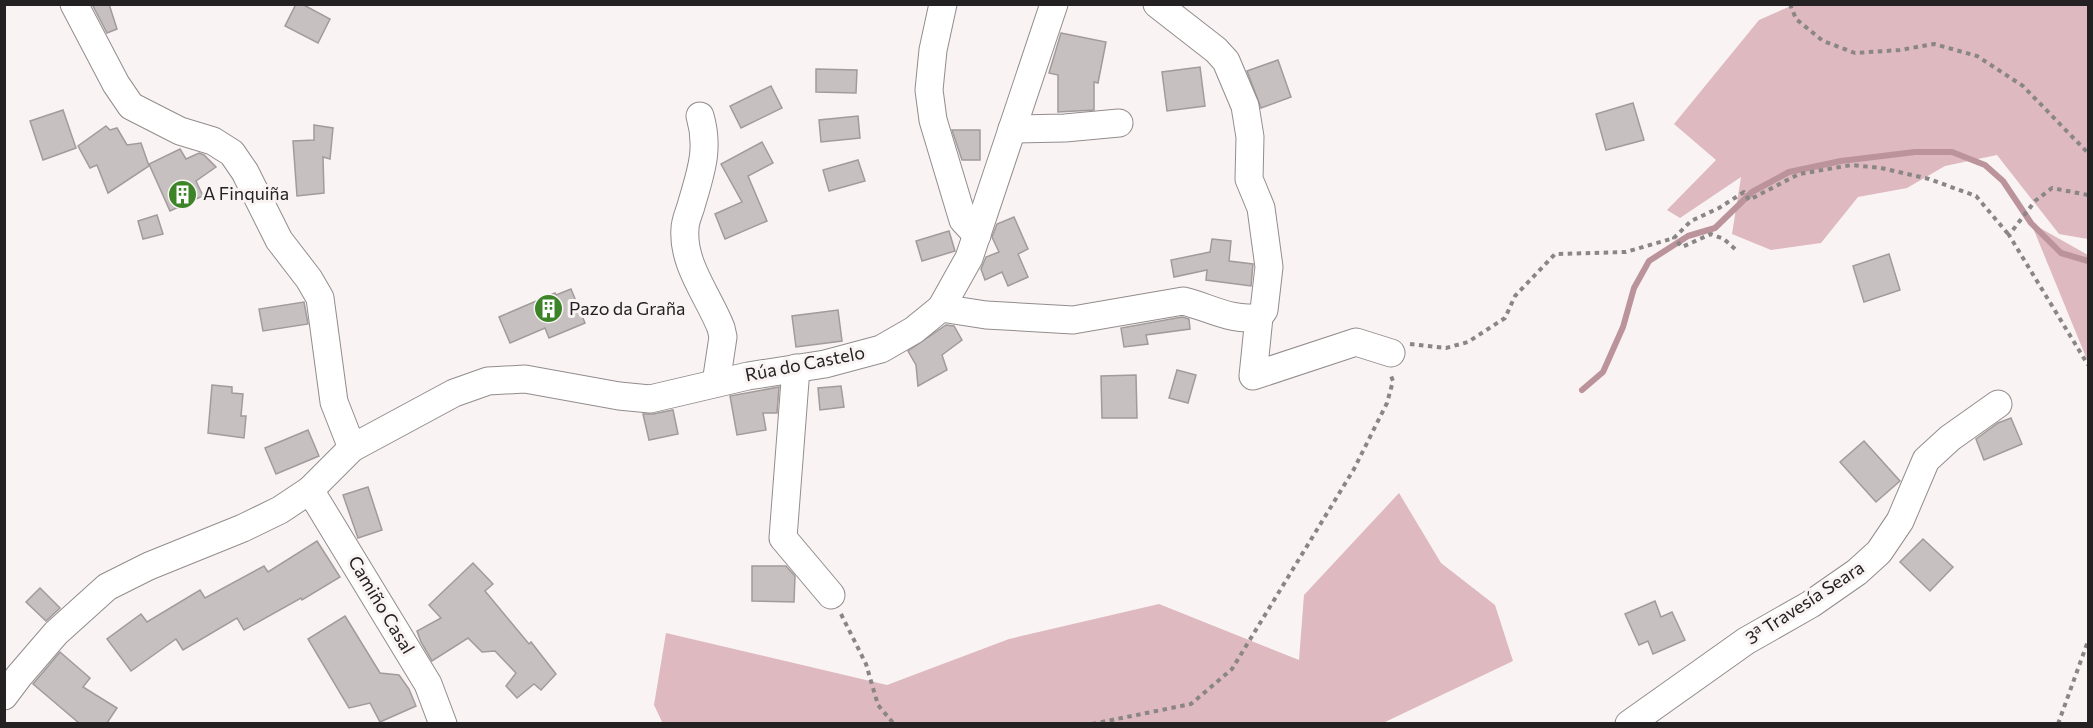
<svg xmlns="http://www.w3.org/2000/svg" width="2093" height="728" viewBox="0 0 2093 728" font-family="Commissioner,sans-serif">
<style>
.green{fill:#deb9bf}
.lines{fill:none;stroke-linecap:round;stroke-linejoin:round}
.stream{stroke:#bb939b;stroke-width:6}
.building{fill:#c7c0c1;stroke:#a19b9c;stroke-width:1.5}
.minor-casing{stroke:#938c8d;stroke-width:29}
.path{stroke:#8a8686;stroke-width:4;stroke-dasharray:4.5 4.5;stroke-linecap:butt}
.minor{stroke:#fff;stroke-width:27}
.labels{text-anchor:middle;stroke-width:6;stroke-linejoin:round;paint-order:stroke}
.poi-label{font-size:18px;fill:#232121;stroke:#faf3f4;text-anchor:start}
.street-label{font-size:18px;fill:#232121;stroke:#faf3f4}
</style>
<rect width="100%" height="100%" fill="#faf3f4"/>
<g class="green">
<polygon points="1793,5 2088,5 2088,239 2059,234 1997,155 1945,166 1907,188 1858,197 1821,243 1771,250 1732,234 1741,177 1680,218 1667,210 1716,160 1674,124 1759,20"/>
<polygon points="2031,223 2088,255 2088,362"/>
<polygon points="1399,493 1441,563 1495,605 1513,661 1383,723 663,724 654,705 666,633 887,685 1009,639 1159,604 1299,660 1304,595"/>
</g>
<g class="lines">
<polyline class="stream" points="1582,390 1603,372 1623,327 1634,288 1649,261 1688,236 1715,228 1752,192 1789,172 1841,161 1915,152 1952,152 1985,165 2003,181 2031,223 2061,253 2088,261"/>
</g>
<g class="building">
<polygon points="92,4 109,4 117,29 107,33"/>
<polygon points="296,4 302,4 330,19 318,43 285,26"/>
<polygon points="1061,33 1106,42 1098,83 1094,82 1094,110 1058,112 1058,75 1049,73"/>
<polygon points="1278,60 1291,97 1261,108 1247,71"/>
<polygon points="1200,67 1205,106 1167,111 1162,72"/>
<polygon points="816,69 857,70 856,93 816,92"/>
<polygon points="771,86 782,108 741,128 730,106"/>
<polygon points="1633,103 1644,140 1606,150 1596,114"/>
<polygon points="63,110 76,148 43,160 30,121"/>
<polygon points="858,116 860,138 821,142 819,120"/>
<polygon points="314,125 333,128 330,159 323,157 324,193 297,196 293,141 314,140"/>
<polygon points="106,126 110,130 117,128 127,145 141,143 149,166 108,193 97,165 90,168 78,146"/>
<polygon points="952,130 980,130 980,160 962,160"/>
<polygon points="762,142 773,163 748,176 767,221 725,239 715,214 742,202 721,164"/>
<polygon points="180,149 186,159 199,153 204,155 216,167 196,181 203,196 170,211 149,164"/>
<polygon points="858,160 865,181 829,191 823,170"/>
<polygon points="157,215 163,234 143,239 138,221"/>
<polygon points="1014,217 1028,249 1018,254 1028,277 1008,286 1002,272 985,280 981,269 986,257 999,252 992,237 997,224"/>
<polygon points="949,231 955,251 922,261 916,241"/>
<polygon points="1212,239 1231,241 1229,261 1253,264 1251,286 1206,280 1207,270 1174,277 1171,260 1210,252"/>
<polygon points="1889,254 1900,290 1864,302 1853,266"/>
<polygon points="571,289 585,323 549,338 545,328 510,343 499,317 555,293 556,295"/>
<polygon points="304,302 308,324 263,331 259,309"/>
<polygon points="838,310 842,341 796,347 792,316"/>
<polygon points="1182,317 1189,319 1190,329 1146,335 1148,344 1124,347 1121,328"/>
<polygon points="946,325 954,326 962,340 942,355 947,370 918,386 916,365 908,351"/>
<polygon points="1177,370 1196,375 1188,403 1169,398"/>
<polygon points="1136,375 1137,418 1102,418 1101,376"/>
<polygon points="212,385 232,387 232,393 243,394 241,416 246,416 244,438 208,433"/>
<polygon points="841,386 844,407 820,410 818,388"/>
<polygon points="779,387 777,413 763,413 766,430 737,435 730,396"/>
<polygon points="673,410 678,434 649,440 643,414 653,414"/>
<polygon points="2011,418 2022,444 1984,460 1976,439 1998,423"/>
<polygon points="308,430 319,456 276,474 265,448"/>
<polygon points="1864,441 1900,481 1876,502 1840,462"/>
<polygon points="368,487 382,530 358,538 343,495"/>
<polygon points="1923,539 1953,567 1930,591 1900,562"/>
<polygon points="317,541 340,577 302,600 301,598 244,630 237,618 183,650 176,639 131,671 107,639 141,614 147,622 200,590 205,598 264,566 268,572"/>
<polygon points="473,563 493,584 485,591 529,644 531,642 556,674 541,690 534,684 517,698 506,686 516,673 495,651 482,652 468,638 432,661 421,642 417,631 441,618 429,605"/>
<polygon points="752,566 786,566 795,576 794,602 752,601"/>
<polygon points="40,588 60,608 46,621 26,602"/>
<polygon points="1655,601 1661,617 1672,612 1685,640 1653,654 1648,641 1639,645 1625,614"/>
<polygon points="345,616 380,673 399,675 409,689 416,706 380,722 370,703 349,708 308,639"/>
<polygon points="60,652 90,678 83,687 117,708 107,723 79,723 33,684"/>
</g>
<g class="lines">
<defs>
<g id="minor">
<polyline points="74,4 116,84 131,106 180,131 213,141 232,153 245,172 279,240 309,279 320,298 334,402 352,448"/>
<polyline points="943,4 933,50 929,90 933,120 963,220 977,235"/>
<path d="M700 116C710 150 700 174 691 206 689 213 685 221 685 229 682 264 709 297 721 328L723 337 716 383"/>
<polyline points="1012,129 1065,128 1119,123"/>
<path d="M941 308 986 315 1073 320 1183 301C1209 307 1232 322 1259 317L1264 310 1269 267 1261 208 1249 179 1250 137 1245 106 1226 61 1216 50 1157 4"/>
<polyline points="1259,317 1253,376 1356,342 1391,353"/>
<polyline points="796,368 783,538 831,595"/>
<polyline points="310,490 428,684 443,724"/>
<polyline points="4,696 19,676 56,633 107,587 149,566 243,528 280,510 310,490 352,448 454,393 488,381 525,379 619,396 650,399 748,376 825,364 881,349 914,330 941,308 969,258 1054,4"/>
<polyline points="1629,724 1746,641 1811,604 1857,572 1879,552 1900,521 1926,460 1950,438 1998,404"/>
</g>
</defs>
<use href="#minor" class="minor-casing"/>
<g class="path">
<polyline points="1790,4 1796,19 1823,41 1855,53 1900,50 1934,44 1977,56 2023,86 2088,153"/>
<polyline points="2088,195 2052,188 2035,201 2009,235 2088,365"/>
<polyline points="1735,249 1724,239 1711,234 1682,247 1674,238 1691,221 1719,208 1744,192 1749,200 1799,174 1852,165 1881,168 1929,179 1976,196 2009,235"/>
<polyline points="1410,344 1446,348 1468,342 1505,318 1515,296 1555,254 1626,252 1674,238"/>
<polyline points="841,614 866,664 878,705 894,724"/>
<polyline points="1092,724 1191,704 1232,669 1354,469 1387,403 1393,381 1391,376"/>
<polyline points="2058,724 2088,641"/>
</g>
<use href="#minor" class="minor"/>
</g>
<defs>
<symbol id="building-disc" viewBox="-11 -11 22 22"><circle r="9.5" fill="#3d8429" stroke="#faf3f4"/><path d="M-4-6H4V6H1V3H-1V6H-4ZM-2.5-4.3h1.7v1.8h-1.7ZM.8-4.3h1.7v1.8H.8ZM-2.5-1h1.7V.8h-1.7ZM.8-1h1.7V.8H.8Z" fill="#fff"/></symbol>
</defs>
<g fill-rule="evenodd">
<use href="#building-disc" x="166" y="178" width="33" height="33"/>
<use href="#building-disc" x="532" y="292" width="33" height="33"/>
</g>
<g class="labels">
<g class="poi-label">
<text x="203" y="200">A Finquiña</text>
<text x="569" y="315">Pazo da Graña</text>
</g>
<g class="street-label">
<text transform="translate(805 364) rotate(-11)" y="6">Rúa do Castelo</text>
<text transform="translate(1805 603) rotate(-33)" y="6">3ª Travesía Seara</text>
<text transform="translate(381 605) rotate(59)" y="6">Camiño Casal</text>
</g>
</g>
<rect width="2093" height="728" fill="none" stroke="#232121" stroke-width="12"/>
</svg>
